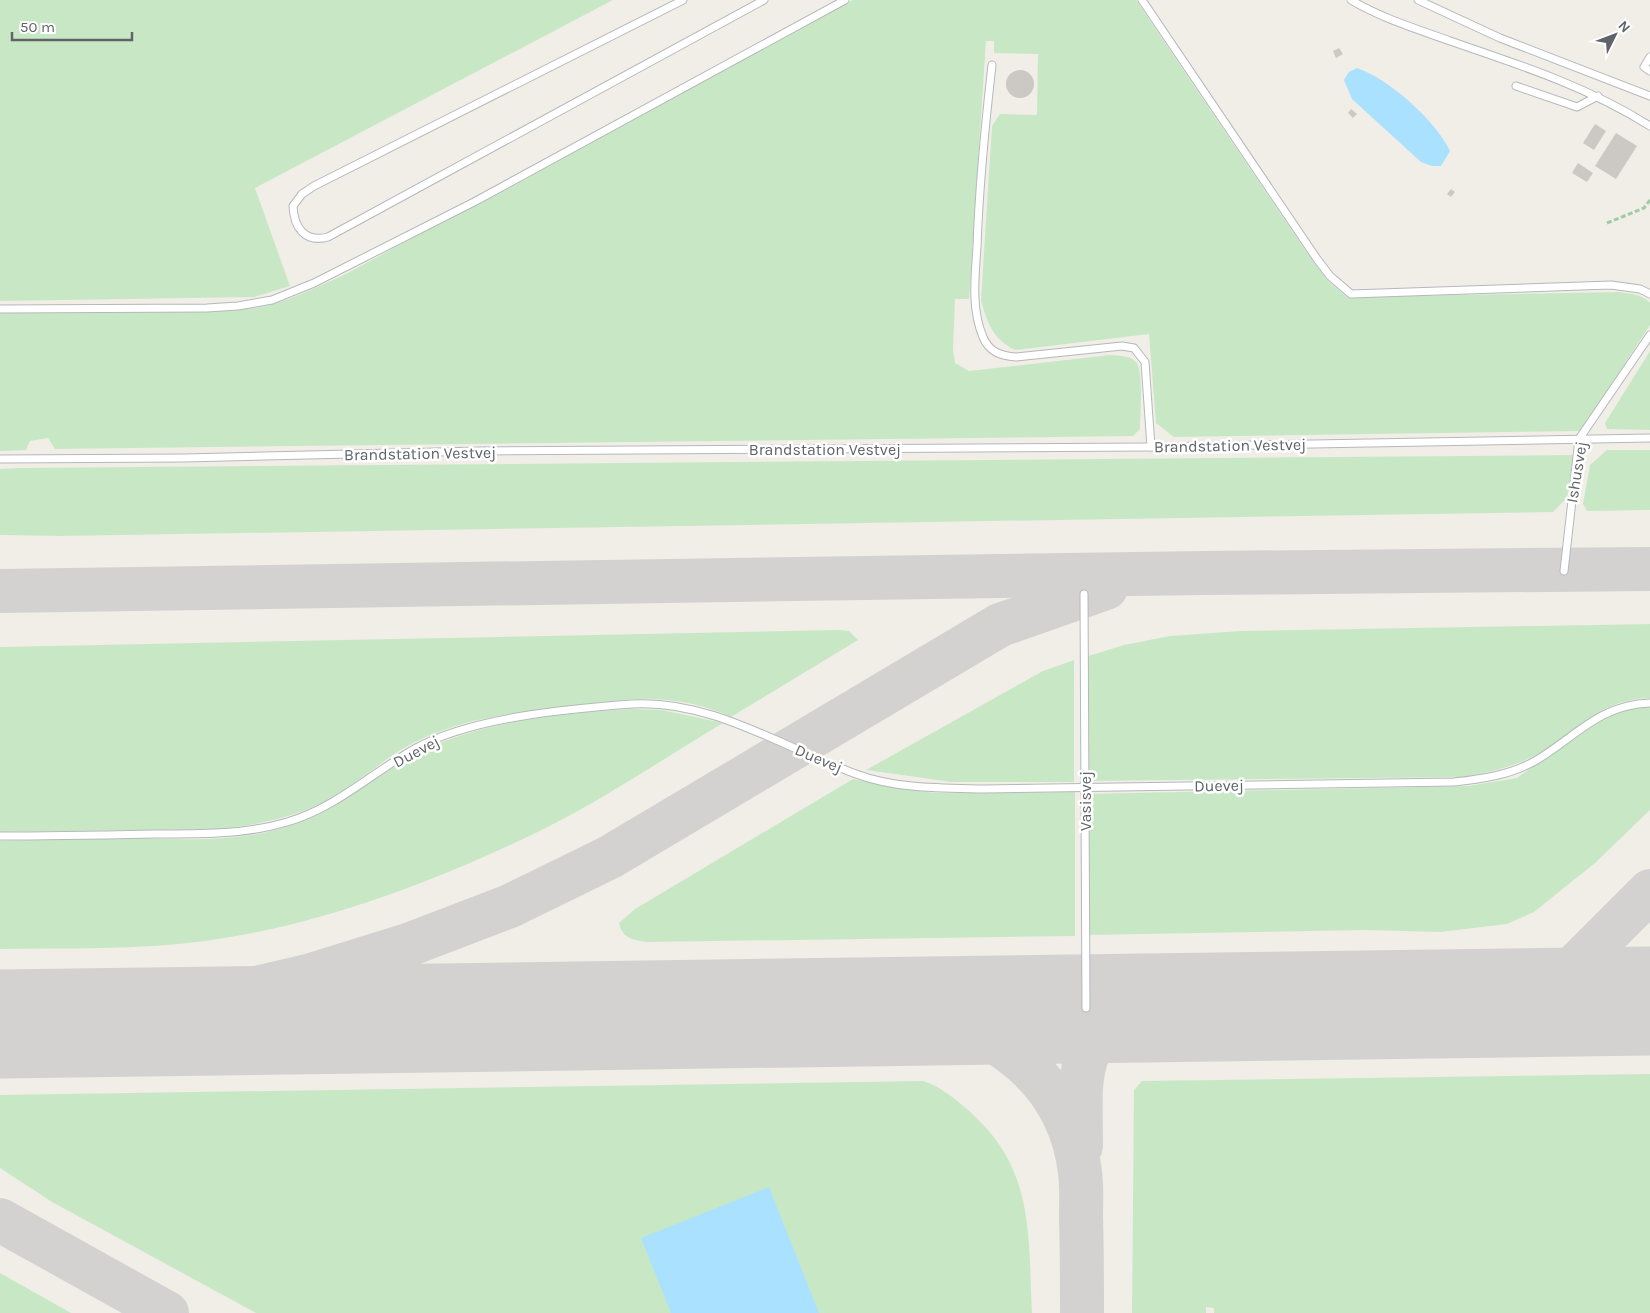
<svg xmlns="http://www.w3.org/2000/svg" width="1650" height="1313" viewBox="0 0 1650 1313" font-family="Karla,sans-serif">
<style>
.green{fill:#c8e8c5}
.water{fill:#aae1ff}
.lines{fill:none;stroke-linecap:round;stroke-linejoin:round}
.taxiway{stroke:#d4d2d0;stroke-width:44}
.runway{stroke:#d4d2d0;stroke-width:109}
.building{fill:#ccc9c5}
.lane-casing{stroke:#b5b8bc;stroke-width:9}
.path{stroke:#9fcca7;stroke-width:3;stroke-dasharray:5 2.5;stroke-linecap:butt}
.lane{stroke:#fff;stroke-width:7}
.labels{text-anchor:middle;stroke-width:5;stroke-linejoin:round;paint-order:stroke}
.street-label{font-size:16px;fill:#5f6468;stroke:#fff}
</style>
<rect width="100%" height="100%" fill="#f1eee8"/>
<g class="green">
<polygon points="0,0 613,0 255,188 290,286 254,297 0,301"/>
<path d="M853 0H1136L1307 253 1328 281 1347 297 1619 292C1632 294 1641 294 1650 303V325L1581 431 1174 437 1156 423 1149 334 1015 350C993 339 987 323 981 300L992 126 1000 114 1037 115 1038 54 994 53V41H986L969 299H955L953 350 955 363 969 371 1110 355C1118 356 1130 355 1136 362 1144 372 1140 415 1140 429L1133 436 55 449 48 438 30 441 26 450 0 451V312L227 309C268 313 307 291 344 275Z"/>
<polygon points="1650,351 1650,430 1607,429 1605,423"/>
<polygon points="1607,450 1650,450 1650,510 1587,511 1583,504 1590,465"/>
<polygon points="1574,455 1567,498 1553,512 61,536 0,535 0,469 20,468"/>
<path d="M1650 624V698C1595 699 1575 736 1532 757 1509 768 1485 774 1459 777L1082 781V658L1124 645 1170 636 1241 631Z"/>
<path d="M839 630 849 631 858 640 731 717C708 706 680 700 654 699 632 698 608 702 586 704 528 711 466 716 413 743 384 758 360 782 331 798 297 817 260 824 222 829L0 832V647Z"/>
<polygon points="1074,660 1074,782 952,782 866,770 1043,671"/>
<polygon points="1650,706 1650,810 1595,863 1534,912 1507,924 1441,932 1365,930 1085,935 1084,794 1468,786 1517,778 1595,722 1625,710"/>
<path d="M631 709 662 710 723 723C658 762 594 806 525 838 425 885 316 926 205 941 137 950 68 948 0 949V841C41 840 83 837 125 838 178 839 235 843 286 827 335 812 374 776 418 753 480 721 562 713 631 709Z"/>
<path d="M853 779 901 789 937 793 1075 792V936L646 942C633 940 622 938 619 923L635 909Z"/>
<polygon points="1650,1074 1650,1313 1214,1313 1214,1308 1206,1307 1206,1313 1132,1313 1134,1090 1142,1081"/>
<path d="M923 1081C940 1086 955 1099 968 1110 1035 1168 1028 1233 1032 1313H256L52 1202 0 1168V1095Z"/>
<polygon points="0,1273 71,1313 0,1313"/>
</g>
<g class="water">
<path d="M1357 68C1389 79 1435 120 1450 151L1441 166H1432L1421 162 1352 99 1344 80 1349 72Z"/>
<polygon points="769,1187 819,1313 671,1313 641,1238"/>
</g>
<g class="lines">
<g class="taxiway">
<polyline points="0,591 1202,573 1650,569"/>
<polyline points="1495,1003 1537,990 1576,965 1650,891"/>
<path d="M911 1011C997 1028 1069 1079 1080 1172 1082 1187 1081 1203 1081 1218 1082 1249 1082 1281 1082 1313"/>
<polyline points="30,1023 230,994 308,976 408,945 510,906 610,857 1000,625 1106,588"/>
<path d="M1081 1146C1081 1082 1071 1033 1143 1008"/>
<polyline points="0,1220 167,1313"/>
</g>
<polyline class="runway" points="0,1024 1650,1001"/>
</g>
<g class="building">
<polygon points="1339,48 1343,54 1336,58 1333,51"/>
<circle cx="1020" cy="84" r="14"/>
<polygon points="1351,109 1357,114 1353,118 1348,113"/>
<polygon points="1595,124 1606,131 1594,150 1583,143"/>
<polygon points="1616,133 1637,146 1616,179 1595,166"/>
<polygon points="1578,163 1593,173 1587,182 1572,173"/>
<polygon points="1451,189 1455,192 1451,197 1447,194"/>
</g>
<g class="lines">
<defs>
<g id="lane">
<path d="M683 0 314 186 302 194 293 206C294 228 305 243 328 237L764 0"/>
<polyline points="1142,0 1317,259 1330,276 1351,294 1611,285 1640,289 1650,294"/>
<path d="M1351 0C1381 18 1417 29 1450 41 1520 65 1586 86 1650 126"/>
<polyline points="1418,0 1500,38 1650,96"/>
<polyline points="1650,57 1644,67 1650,71"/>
<path d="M992 65C985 126 979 186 977 247 975 276 971 309 983 337 989 352 1001 356 1016 357L1122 346 1134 348 1145 362 1151 447"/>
<polyline points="1516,86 1577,107 1598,96"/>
<polyline points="0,309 207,308 238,306 272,300 314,283 474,202 845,0"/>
<polyline points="0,459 185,458 480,451 1151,447 1650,438"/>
<polyline points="1564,571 1579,439 1650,335"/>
<polyline points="1084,594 1086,1008"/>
<path d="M0 836C51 836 103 835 154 834 199 834 244 835 287 822 336 808 373 772 416 748 474 717 567 709 632 704 711 699 784 748 856 774 896 789 942 788 984 789L1454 782C1482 779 1510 775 1535 761 1576 737 1598 705 1650 703"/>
</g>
</defs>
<use href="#lane" class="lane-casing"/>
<polyline class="path" points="1607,223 1644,208 1650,200"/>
<use href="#lane" class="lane"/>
</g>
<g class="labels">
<g class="street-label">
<text transform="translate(1230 445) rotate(-1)" y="6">Brandstation Vestvej</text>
<text x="825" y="455">Brandstation Vestvej</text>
<text transform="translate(420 453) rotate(-1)" y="6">Brandstation Vestvej</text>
<text transform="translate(1576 472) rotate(-81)" y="6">Ishusvej</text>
<text transform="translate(416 751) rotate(-28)" y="6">Duevej</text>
<text transform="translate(819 758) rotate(23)" y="6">Duevej</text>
<text transform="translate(1219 785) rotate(-1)" y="6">Duevej</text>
<text transform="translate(1085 801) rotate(-90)" y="6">Vasisvej</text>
</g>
</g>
<g transform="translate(1615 35) rotate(48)" stroke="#ffffff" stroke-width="4" paint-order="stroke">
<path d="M0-4L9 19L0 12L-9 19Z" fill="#5f6468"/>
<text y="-8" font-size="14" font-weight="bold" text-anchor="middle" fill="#5f6468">N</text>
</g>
<path d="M12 32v8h120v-8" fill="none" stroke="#5f6468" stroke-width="2.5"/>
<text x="20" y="32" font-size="15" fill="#5f6468" stroke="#ffffff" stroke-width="4" paint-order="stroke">50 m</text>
</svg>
